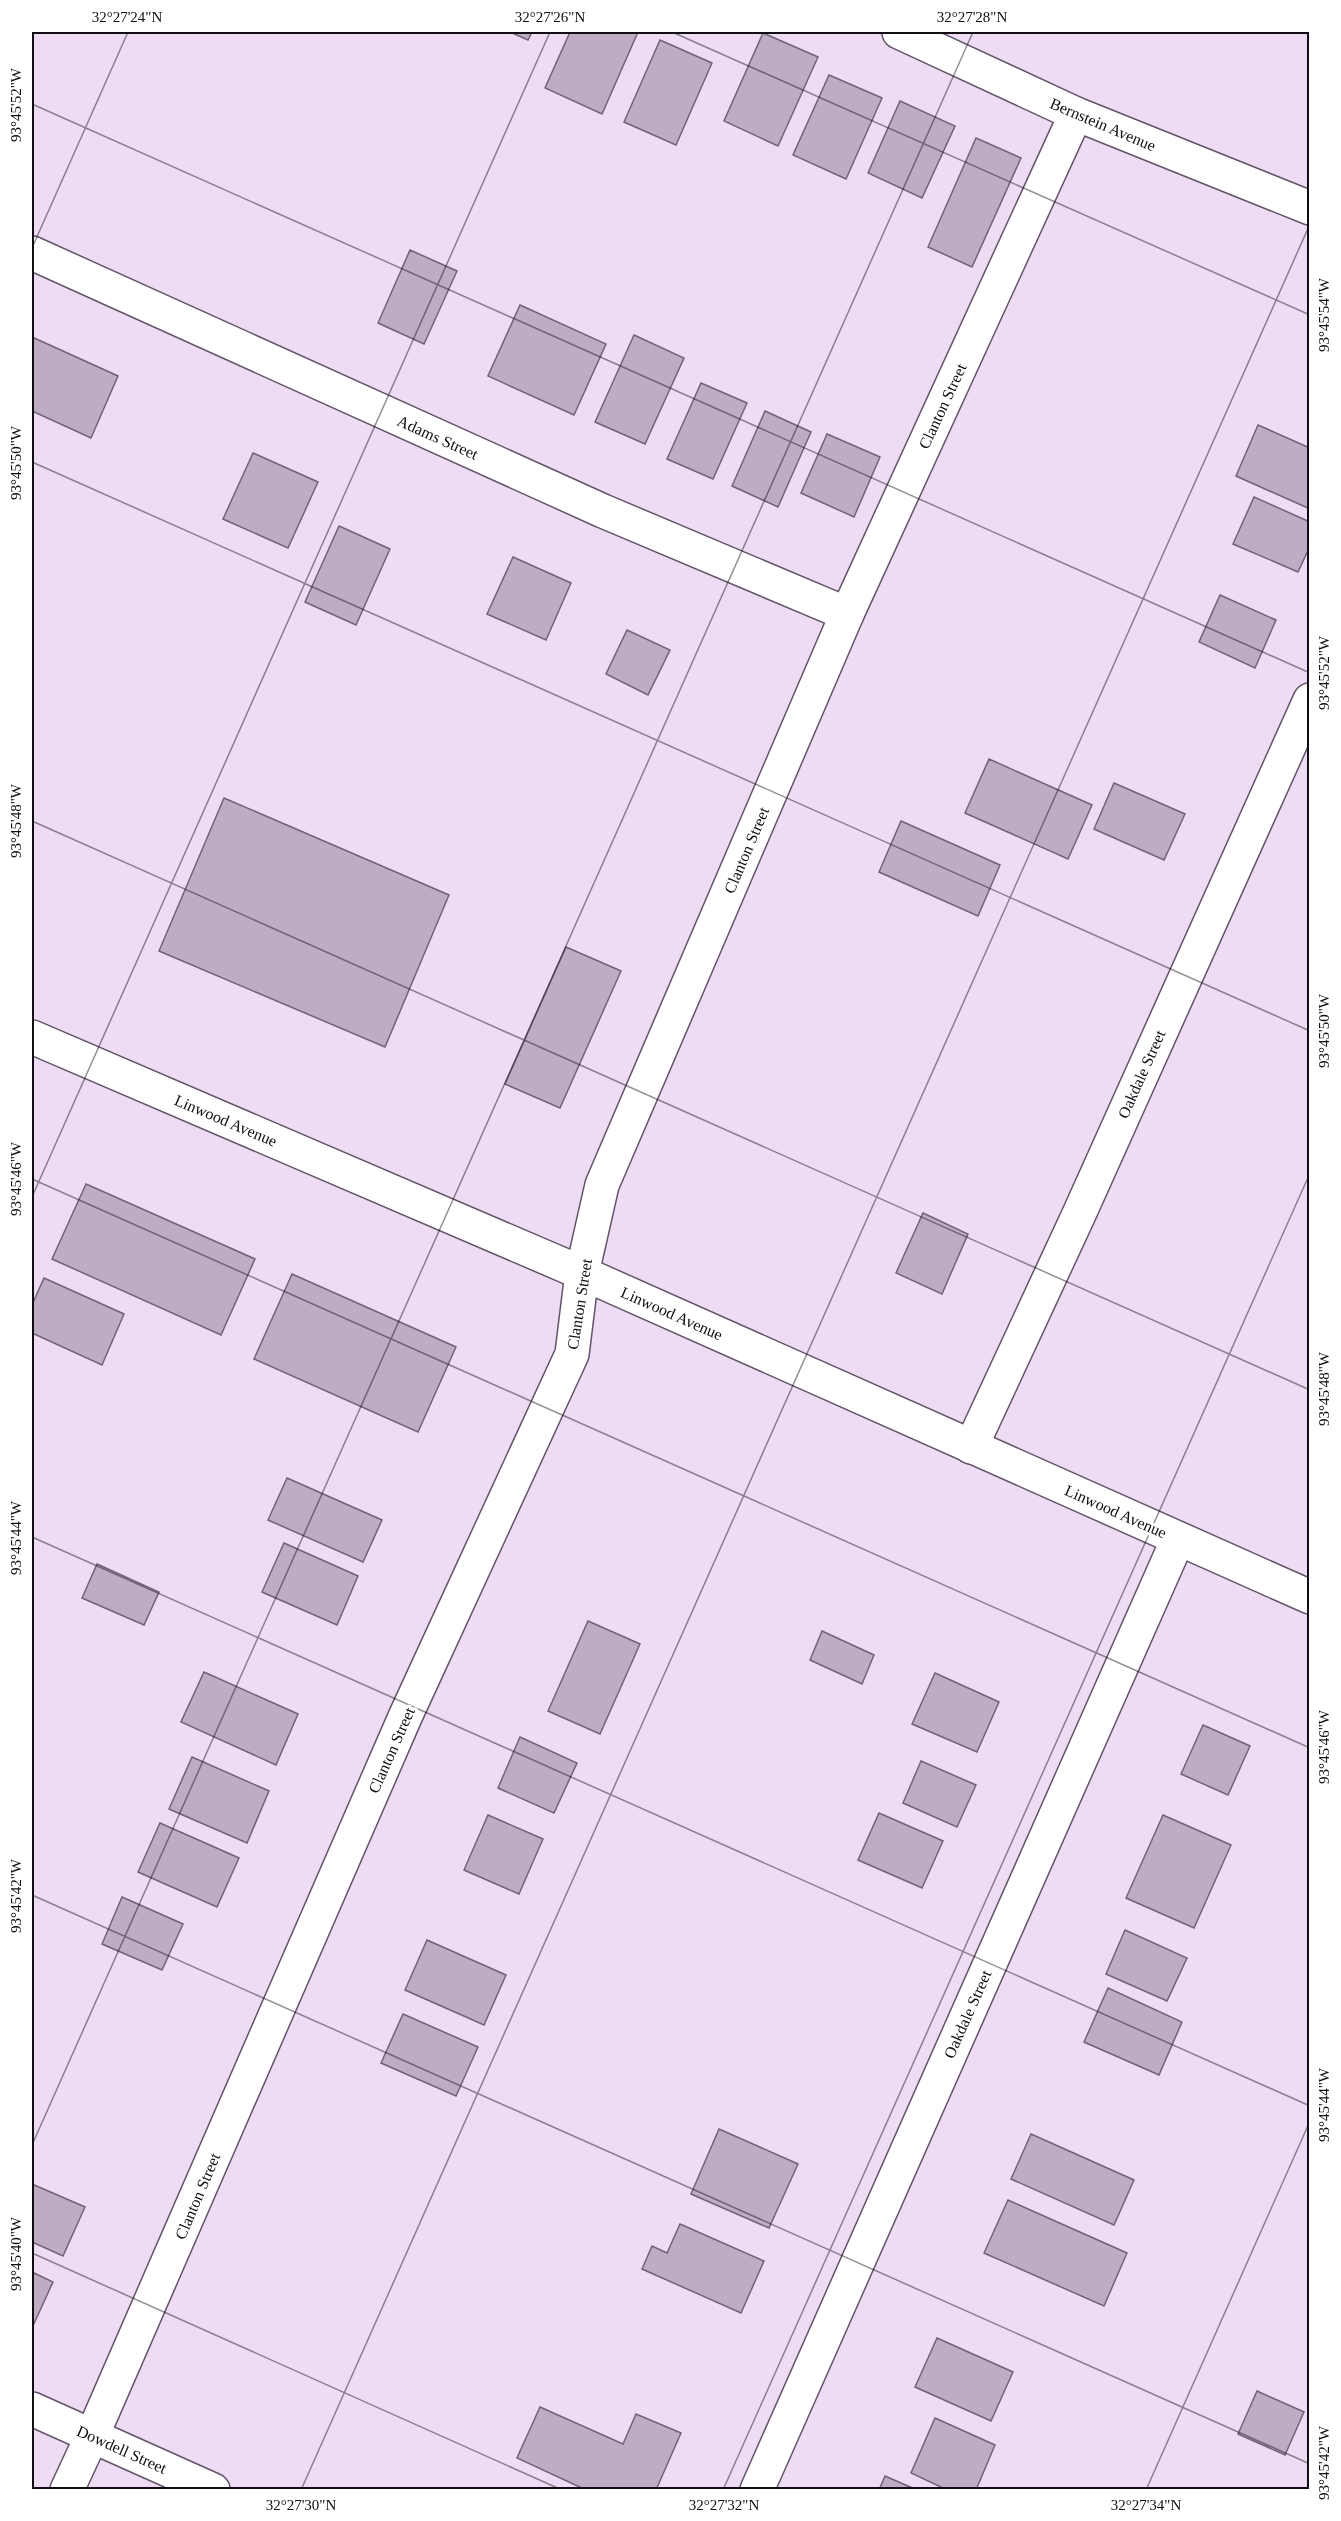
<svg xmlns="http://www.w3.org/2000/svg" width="1341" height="2521" viewBox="0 0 1341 2521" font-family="'Times New Roman',serif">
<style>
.building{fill:#bdacc4;stroke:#726278;stroke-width:1.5}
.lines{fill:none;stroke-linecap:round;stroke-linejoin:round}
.street-casing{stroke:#635469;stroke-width:36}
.secondary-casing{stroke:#635469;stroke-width:36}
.street{stroke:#fff;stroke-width:33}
.secondary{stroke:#fff;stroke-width:33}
.ticks{fill:none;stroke:#120c14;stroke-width:1.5;stroke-opacity:0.45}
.labels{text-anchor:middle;stroke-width:6;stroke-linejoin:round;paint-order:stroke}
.street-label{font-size:16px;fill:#120c14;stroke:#fff}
.neatline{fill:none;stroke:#120c14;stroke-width:2}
.ticks-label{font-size:15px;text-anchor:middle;fill:#120c14}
</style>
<rect width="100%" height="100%" fill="#eedcf5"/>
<g class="building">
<polygon points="510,32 532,32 528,40"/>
<polygon points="570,32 638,32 602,114 545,88"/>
<polygon points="763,33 818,57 778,146 724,121"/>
<polygon points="660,40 712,63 676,145 624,122"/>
<polygon points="829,75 882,98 846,179 793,155"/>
<polygon points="900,101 955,126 922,198 868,173"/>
<polygon points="976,138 1021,158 972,267 928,247"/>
<polygon points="410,250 457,271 424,344 378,323"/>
<polygon points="520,305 606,344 574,415 488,376"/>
<polygon points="634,335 684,358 645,444 595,422"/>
<polygon points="32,337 118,376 91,438 32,411"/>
<polygon points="701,383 747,403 713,479 667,459"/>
<polygon points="765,411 811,432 778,507 732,486"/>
<polygon points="1258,425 1310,448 1310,509 1236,476"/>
<polygon points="827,434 880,457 854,517 801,493"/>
<polygon points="253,453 318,482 288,548 223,519"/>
<polygon points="1254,497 1310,522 1310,546 1298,572 1233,544"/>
<polygon points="339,526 390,549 356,625 305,602"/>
<polygon points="513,557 571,583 546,640 487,614"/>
<polygon points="1220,595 1276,620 1255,668 1199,642"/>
<polygon points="627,630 670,650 648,695 606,674"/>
<polygon points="989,759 1092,805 1068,859 965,813"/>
<polygon points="1114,783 1185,814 1164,860 1094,829"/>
<polygon points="224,798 449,895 385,1047 159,951"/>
<polygon points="901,821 1000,865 978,916 879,872"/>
<polygon points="566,947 621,971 560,1108 505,1084"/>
<polygon points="86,1184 255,1259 221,1335 52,1259"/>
<polygon points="923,1213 968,1234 942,1294 896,1273"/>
<polygon points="292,1274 456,1347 418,1432 254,1359"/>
<polygon points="44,1278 124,1314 102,1365 32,1333 32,1305"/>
<polygon points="287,1478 382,1520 363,1562 268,1520"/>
<polygon points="284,1543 358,1576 337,1625 262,1592"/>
<polygon points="97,1564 159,1592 144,1625 82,1598"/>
<polygon points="588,1621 640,1644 600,1734 548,1711"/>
<polygon points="822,1631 874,1655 862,1684 810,1660"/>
<polygon points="204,1672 298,1714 276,1765 181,1722"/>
<polygon points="935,1673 999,1702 977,1752 912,1724"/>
<polygon points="1203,1725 1250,1746 1228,1795 1181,1774"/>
<polygon points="520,1737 577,1763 554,1813 498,1788"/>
<polygon points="192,1757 269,1791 247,1843 169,1809"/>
<polygon points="921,1761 976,1785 957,1827 903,1803"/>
<polygon points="879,1813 943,1841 922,1888 858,1860"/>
<polygon points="488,1815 543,1839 519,1894 464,1870"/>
<polygon points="1163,1815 1231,1845 1194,1928 1126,1898"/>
<polygon points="160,1823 239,1858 217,1907 138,1872"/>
<polygon points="122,1897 183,1924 162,1970 102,1944"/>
<polygon points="1125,1930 1187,1958 1167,2001 1106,1974"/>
<polygon points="427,1940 506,1975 484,2025 405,1990"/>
<polygon points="1108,1988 1182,2022 1159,2075 1084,2042"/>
<polygon points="403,2014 478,2047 456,2096 381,2063"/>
<polygon points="719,2129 798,2164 769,2228 691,2194"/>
<polygon points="1031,2134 1134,2180 1114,2225 1011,2179"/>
<polygon points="32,2184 85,2207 63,2256 32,2242"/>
<polygon points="1008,2200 1127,2253 1104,2306 984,2253"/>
<polygon points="680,2224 764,2261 741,2313 642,2269 652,2246 667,2253"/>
<polygon points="32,2272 53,2282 32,2328"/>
<polygon points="937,2338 1013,2372 991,2421 915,2387"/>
<polygon points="1257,2391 1304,2412 1285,2455 1238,2434"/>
<polygon points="540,2407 623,2444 636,2414 681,2433 656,2490 586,2490 517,2458"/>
<polygon points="935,2418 995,2445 976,2490 947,2490 911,2473"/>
<polygon points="885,2476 917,2490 879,2490"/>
</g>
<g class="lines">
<defs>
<g id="street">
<polyline points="899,32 1076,114 1310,208"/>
<polyline points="32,253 603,511 847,614"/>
<polyline points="971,1447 1080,1212 1310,700"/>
<polyline points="32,2409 213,2490"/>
<polyline points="67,2490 92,2436 405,1717 572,1354 582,1273 602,1185 847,614 1076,114"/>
<polyline points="757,2490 1178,1539"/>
</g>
<polyline id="secondary" points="32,1037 582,1273 1310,1597"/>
</defs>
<use href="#street" class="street-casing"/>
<use href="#secondary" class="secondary-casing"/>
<use href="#street" class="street"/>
<use href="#secondary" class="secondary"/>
</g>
<path class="ticks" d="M672 32 1310 315M32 104 1310 673M32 248 128 32M32 462 1310 1031M32 821 1310 1390M32 1179 1310 1748M32 1197 550 32M32 1537 1310 2106M32 1895 1310 2464M32 2145 973 32M32 2253 562 2490M301 2490 1310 224M723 2490 1310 1173M1146 2490 1310 2121"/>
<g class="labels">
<g class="street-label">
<text transform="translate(1103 124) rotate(23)" y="6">Bernstein Avenue</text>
<text transform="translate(942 406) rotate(-65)" y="6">Clanton Street</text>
<text transform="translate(438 437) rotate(24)" y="6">Adams Street</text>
<text transform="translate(746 850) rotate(-67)" y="6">Clanton Street</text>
<text transform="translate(1141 1074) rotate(-66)" y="6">Oakdale Street</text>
<text transform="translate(226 1120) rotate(23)" y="6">Linwood Avenue</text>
<text transform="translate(579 1304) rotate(-81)" y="6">Clanton Street</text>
<text transform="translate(672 1313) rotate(24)" y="6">Linwood Avenue</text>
<text transform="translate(1116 1511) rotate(24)" y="6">Linwood Avenue</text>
<text transform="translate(391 1750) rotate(-66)" y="6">Clanton Street</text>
<text transform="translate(967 2014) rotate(-66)" y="6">Oakdale Street</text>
<text transform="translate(197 2196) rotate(-67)" y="6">Clanton Street</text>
<text transform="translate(122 2449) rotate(24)" y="6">Dowdell Street</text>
</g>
</g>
<rect width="1341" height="2521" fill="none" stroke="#ffffff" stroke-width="66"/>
<rect x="33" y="33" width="1275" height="2455" class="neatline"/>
<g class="ticks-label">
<text x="127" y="22">32°27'24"N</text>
<text x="550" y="22">32°27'26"N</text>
<text x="972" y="22">32°27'28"N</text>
<text transform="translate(16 105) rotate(-90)" y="5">93°45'52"W</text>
<text transform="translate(1324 315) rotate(-90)" y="5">93°45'54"W</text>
<text transform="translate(16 463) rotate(-90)" y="5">93°45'50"W</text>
<text transform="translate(1324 673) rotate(-90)" y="5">93°45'52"W</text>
<text transform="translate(16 821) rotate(-90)" y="5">93°45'48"W</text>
<text transform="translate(1324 1031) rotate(-90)" y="5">93°45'50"W</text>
<text transform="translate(16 1179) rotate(-90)" y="5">93°45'46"W</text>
<text transform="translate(1324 1389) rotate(-90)" y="5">93°45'48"W</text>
<text transform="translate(16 1538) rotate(-90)" y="5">93°45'44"W</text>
<text transform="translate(1324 1747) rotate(-90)" y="5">93°45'46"W</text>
<text transform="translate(16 1896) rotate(-90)" y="5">93°45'42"W</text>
<text transform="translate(1324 2105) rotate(-90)" y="5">93°45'44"W</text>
<text transform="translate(16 2254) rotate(-90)" y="5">93°45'40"W</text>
<text transform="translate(1324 2463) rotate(-90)" y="5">93°45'42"W</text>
<text x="301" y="2510">32°27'30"N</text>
<text x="724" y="2510">32°27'32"N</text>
<text x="1146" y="2510">32°27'34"N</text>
</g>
</svg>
